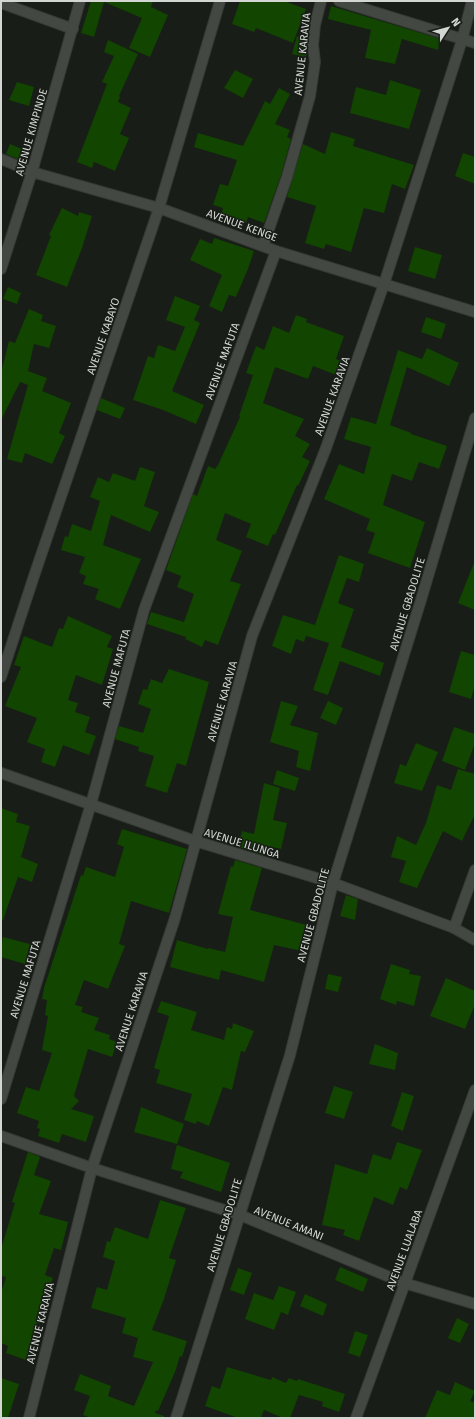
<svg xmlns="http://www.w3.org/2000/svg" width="476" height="1419" viewBox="0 0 476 1419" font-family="'Fira Sans',sans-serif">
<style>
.building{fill:#114500}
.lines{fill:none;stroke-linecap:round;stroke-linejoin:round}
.street-casing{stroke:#363935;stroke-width:12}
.street{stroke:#434842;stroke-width:10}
.labels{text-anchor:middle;stroke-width:3;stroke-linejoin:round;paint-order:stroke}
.street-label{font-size:11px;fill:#d3d6d2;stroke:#181d17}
</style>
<rect width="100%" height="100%" fill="#181d17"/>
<g class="building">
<polygon points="91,1 153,1 151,7 168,15 150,57 129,48 142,18 104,2 94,37 81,33"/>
<polygon points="240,1 284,1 306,9 293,43 256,28 254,32 232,24"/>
<polygon points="331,6 441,39 438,50 402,39 395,64 365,58 371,30 328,19"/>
<polygon points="297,36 307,39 307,52 306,57 292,54"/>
<polygon points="108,40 138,54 119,96 120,97 118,102 131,108 120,134 129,138 115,171 94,162 92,168 77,162 107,84 102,82 114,56 104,52"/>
<polygon points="235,70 253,79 243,98 224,88"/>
<polygon points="390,80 421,90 409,129 350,113 356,87 386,95"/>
<polygon points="17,82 34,87 29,106 9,100"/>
<polygon points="279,88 290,94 275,124 290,130 287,137 291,139 281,175 264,223 248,217 246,223 221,214 223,208 213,205 220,184 228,186 237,160 194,147 198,133 243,146 265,101 270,104"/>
<polygon points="331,132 355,139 353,146 414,165 405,189 392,184 384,213 364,208 351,252 326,244 324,249 305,243 316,206 287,197 303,144 325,154"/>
<polygon points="10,144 22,149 18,159 6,154"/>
<polygon points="463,153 475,157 475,184 455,176"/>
<polygon points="62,208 78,216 79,212 92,216 82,248 67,287 36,275 51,236 49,235"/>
<polygon points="214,238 254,251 248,269 236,297 229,295 222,312 209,306 222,275 190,260 200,239 212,244"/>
<polygon points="415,247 442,255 435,279 408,271"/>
<polygon points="8,287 21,293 17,304 3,299"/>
<polygon points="175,296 200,306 194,320 200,323 172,391 204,405 196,424 163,410 133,400 148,356 154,358 158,345 175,351 185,327 166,320"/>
<polygon points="29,309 43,315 41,321 56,326 49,348 34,344 28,371 47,378 42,391 71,403 59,433 65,436 52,464 25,453 22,463 7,459 28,385 20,382 1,420 1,373 9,341 15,343"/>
<polygon points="296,315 307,319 306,322 344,336 336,359 344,362 339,376 313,366 308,379 275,367 263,403 304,419 295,436 310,444 302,457 310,461 298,486 297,485 275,535 273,534 268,546 246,537 251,524 225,513 216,540 242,551 230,581 241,584 218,645 205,640 202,647 185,639 186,637 147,624 151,612 184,622 194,594 177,587 181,576 166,570 193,494 197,496 208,466 215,469 218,465 240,417 239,416 253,375 246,373 256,346 264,350 273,326 289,333"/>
<polygon points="426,317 446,324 441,339 421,332"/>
<polygon points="427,348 459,363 449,386 407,367 390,425 411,433 411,434 447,446 439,469 419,462 412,481 392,474 383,505 425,522 410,568 368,553 375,533 366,530 370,519 324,499 339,464 364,474 371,447 344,439 351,417 376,424 398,350 422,359"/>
<polygon points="101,398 125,408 120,419 97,410"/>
<polygon points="140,467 155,472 144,506 159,512 150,532 111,515 103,545 141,559 120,609 95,599 99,589 83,584 86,576 79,573 85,557 61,550 65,536 68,537 72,524 91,531 100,501 90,497 98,477 109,482 113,473 135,481"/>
<polygon points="339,555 364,564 359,582 347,578 338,603 354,609 341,647 384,663 380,676 340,661 328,695 313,690 329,643 306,636 304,642 296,639 291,654 272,646 283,615 315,625"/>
<polygon points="474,563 475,563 475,610 458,603"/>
<polygon points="68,616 112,636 107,647 113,649 102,685 76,675 68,700 78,703 75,712 90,717 85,732 96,736 89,755 63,745 55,767 41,762 45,749 27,742 37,718 5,706 21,667 14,665 24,636 52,647 59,628 63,629"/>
<polygon points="461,651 475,655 475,685 471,699 449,692"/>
<polygon points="169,669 209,682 186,766 177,763 167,793 145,786 154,756 138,751 139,747 115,739 119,726 143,733 151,709 138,704 143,689 147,690 151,679 162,683"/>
<polygon points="281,701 298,706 290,725 318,733 310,771 296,767 299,751 270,742"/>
<polygon points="328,701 343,708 336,725 320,718"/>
<polygon points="454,727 475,734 475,743 465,770 442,761"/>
<polygon points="416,743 438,752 422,791 394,783 400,764 406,766"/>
<polygon points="458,769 475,774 475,814 462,841 443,831 417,888 399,882 406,861 391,857 397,836 416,845 426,823 437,785 451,790"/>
<polygon points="277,770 299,778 295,791 273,784"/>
<polygon points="264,783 280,788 273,820 287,823 281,849 268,846 265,856 238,847 242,831 254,834"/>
<polygon points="1,808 18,814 16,822 30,826 21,857 38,864 32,882 18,877 3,920 1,920"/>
<polygon points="122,829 187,849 169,913 131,901 119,944 125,946 108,989 84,980 75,1005 83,1007 81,1012 99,1018 94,1030 110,1035 109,1039 117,1042 112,1057 88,1049 74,1096 79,1101 71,1109 94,1116 86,1142 62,1134 59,1143 38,1136 40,1129 37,1128 39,1121 17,1113 26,1087 39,1091 52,1053 42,1050 48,1016 45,1015 47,1000 42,999 44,988 81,875 83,876 86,867 115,877 124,847 117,844"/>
<polygon points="235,860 262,868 250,910 307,925 302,951 274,945 264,982 221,970 219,980 170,967 177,940 208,949 208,948 225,952 233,917 218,914 231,866 233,867"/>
<polygon points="346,895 358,899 355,920 340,916"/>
<polygon points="3,937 30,944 25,964 1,957 1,945"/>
<polygon points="391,964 410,970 409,974 421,976 414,1006 397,1001 396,1005 380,999"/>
<polygon points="328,974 342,977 338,992 325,989"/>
<polygon points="446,978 475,991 475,1004 465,1029 430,1016"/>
<polygon points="161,1001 197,1012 191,1030 224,1040 227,1027 232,1029 233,1023 254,1031 245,1052 241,1051 232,1090 223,1087 209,1126 197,1121 196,1124 184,1120 192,1094 156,1083 160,1070 154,1068 169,1016 157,1012"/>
<polygon points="375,1044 398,1053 395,1070 369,1064"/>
<polygon points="334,1086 353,1092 344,1119 325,1113"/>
<polygon points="402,1092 414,1096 403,1131 391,1126"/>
<polygon points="141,1107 184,1124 177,1144 134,1132"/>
<polygon points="397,1142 422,1150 407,1190 400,1187 393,1205 374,1197 359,1241 343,1235 345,1230 322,1225 335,1164 367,1174 373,1154 391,1160"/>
<polygon points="177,1145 230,1163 221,1192 180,1178 183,1172 171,1169"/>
<polygon points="28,1152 40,1157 34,1175 51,1181 39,1214 68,1222 61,1250 54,1248 45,1275 53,1278 34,1332 36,1332 26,1360 6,1353 8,1346 1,1343 1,1293 6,1277 1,1276 1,1249 15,1203 12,1202"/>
<polygon points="160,1200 186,1208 169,1258 176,1260 164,1299 152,1330 187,1341 182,1357 180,1356 175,1372 158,1411 156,1410 155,1413 164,1416 164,1418 91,1418 83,1415 90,1396 74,1390 80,1374 111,1386 108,1396 134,1406 153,1362 133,1357 138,1338 122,1333 126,1318 91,1308 97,1287 107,1290 115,1261 103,1257 107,1241 110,1242 115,1227 148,1239"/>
<polygon points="340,1267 368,1279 363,1292 335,1280"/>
<polygon points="238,1268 252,1273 244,1295 230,1290"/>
<polygon points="279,1286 296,1292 288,1315 281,1312 274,1330 245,1319 254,1293 273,1300"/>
<polygon points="305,1294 327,1304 323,1316 300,1306"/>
<polygon points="457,1318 469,1324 460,1343 448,1338"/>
<polygon points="355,1331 368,1335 360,1357 348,1353"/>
<polygon points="227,1367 271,1380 272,1377 286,1383 289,1378 297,1381 298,1379 345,1394 339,1412 322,1406 323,1402 299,1395 290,1418 283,1418 264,1410 261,1418 238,1418 205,1406 212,1386 220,1389"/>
<polygon points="1,1378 19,1384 8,1418 1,1418"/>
<polygon points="455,1382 475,1391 470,1401 475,1403 475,1418 425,1418 437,1390 450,1395"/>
</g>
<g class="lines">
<defs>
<g id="street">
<polyline points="339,1 475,43"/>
<polyline points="1,3 73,29"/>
<polyline points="1,159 32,172 159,208 276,251 475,312"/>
<polyline points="263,246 287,177 310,96 315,62 313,45 315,25 321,1"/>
<polyline points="1,269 32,172 80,1"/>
<polyline points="1,677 34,576 159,208 220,1"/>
<polyline points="1,773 195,841 333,883 454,928 475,940"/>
<polyline points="454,928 475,870"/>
<polyline points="1,1099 91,804 144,610 276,251"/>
<polyline points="1,1136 92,1168 240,1215 404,1283 475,1304"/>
<polyline points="29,1418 92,1168 175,918 252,636 326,448 384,284 462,40 472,1"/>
<polyline points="176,1418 290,1055 333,883 421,600 475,418"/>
<polyline points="356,1418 475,1090"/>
</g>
</defs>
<use href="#street" class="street-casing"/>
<use href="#street" class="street"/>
</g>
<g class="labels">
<g class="street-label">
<text transform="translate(302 54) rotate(-84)" y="4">AVENUE KARAVIA</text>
<text transform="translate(31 132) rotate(-74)" y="4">AVENUE KIMPINDE</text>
<text transform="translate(242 225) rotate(20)" y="4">AVENUE KENGE</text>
<text transform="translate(103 336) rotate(-71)" y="4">AVENUE KABAYO</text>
<text transform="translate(222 361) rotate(-70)" y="4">AVENUE MAFUTA</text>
<text transform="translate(332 396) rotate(-70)" y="4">AVENUE KARAVIA</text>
<text transform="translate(407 604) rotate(-73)" y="4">AVENUE GBADOLITE</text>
<text transform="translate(116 668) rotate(-75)" y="4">AVENUE MAFUTA</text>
<text transform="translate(222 701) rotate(-74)" y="4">AVENUE KARAVIA</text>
<text transform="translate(242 843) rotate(17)" y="4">AVENUE ILUNGA</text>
<text transform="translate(313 915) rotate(-75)" y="4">AVENUE GBADOLITE</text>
<text transform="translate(25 979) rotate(-73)" y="4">AVENUE MAFUTA</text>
<text transform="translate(131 1011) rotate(-72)" y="4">AVENUE KARAVIA</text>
<text transform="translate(289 1223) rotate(22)" y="4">AVENUE AMANI</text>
<text transform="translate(224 1225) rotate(-73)" y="4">AVENUE GBADOLITE</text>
<text transform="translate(404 1250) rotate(-70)" y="4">AVENUE LUALABA</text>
<text transform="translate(40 1323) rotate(-76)" y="4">AVENUE KARAVIA</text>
</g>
</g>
<rect width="476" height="1419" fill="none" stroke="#d3d6d2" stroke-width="4"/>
<g transform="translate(448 28) rotate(54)" stroke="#181d17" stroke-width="3" paint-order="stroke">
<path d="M0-3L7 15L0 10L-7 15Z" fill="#d3d6d2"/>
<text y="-6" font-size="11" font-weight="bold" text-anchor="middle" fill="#d3d6d2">N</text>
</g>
</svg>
